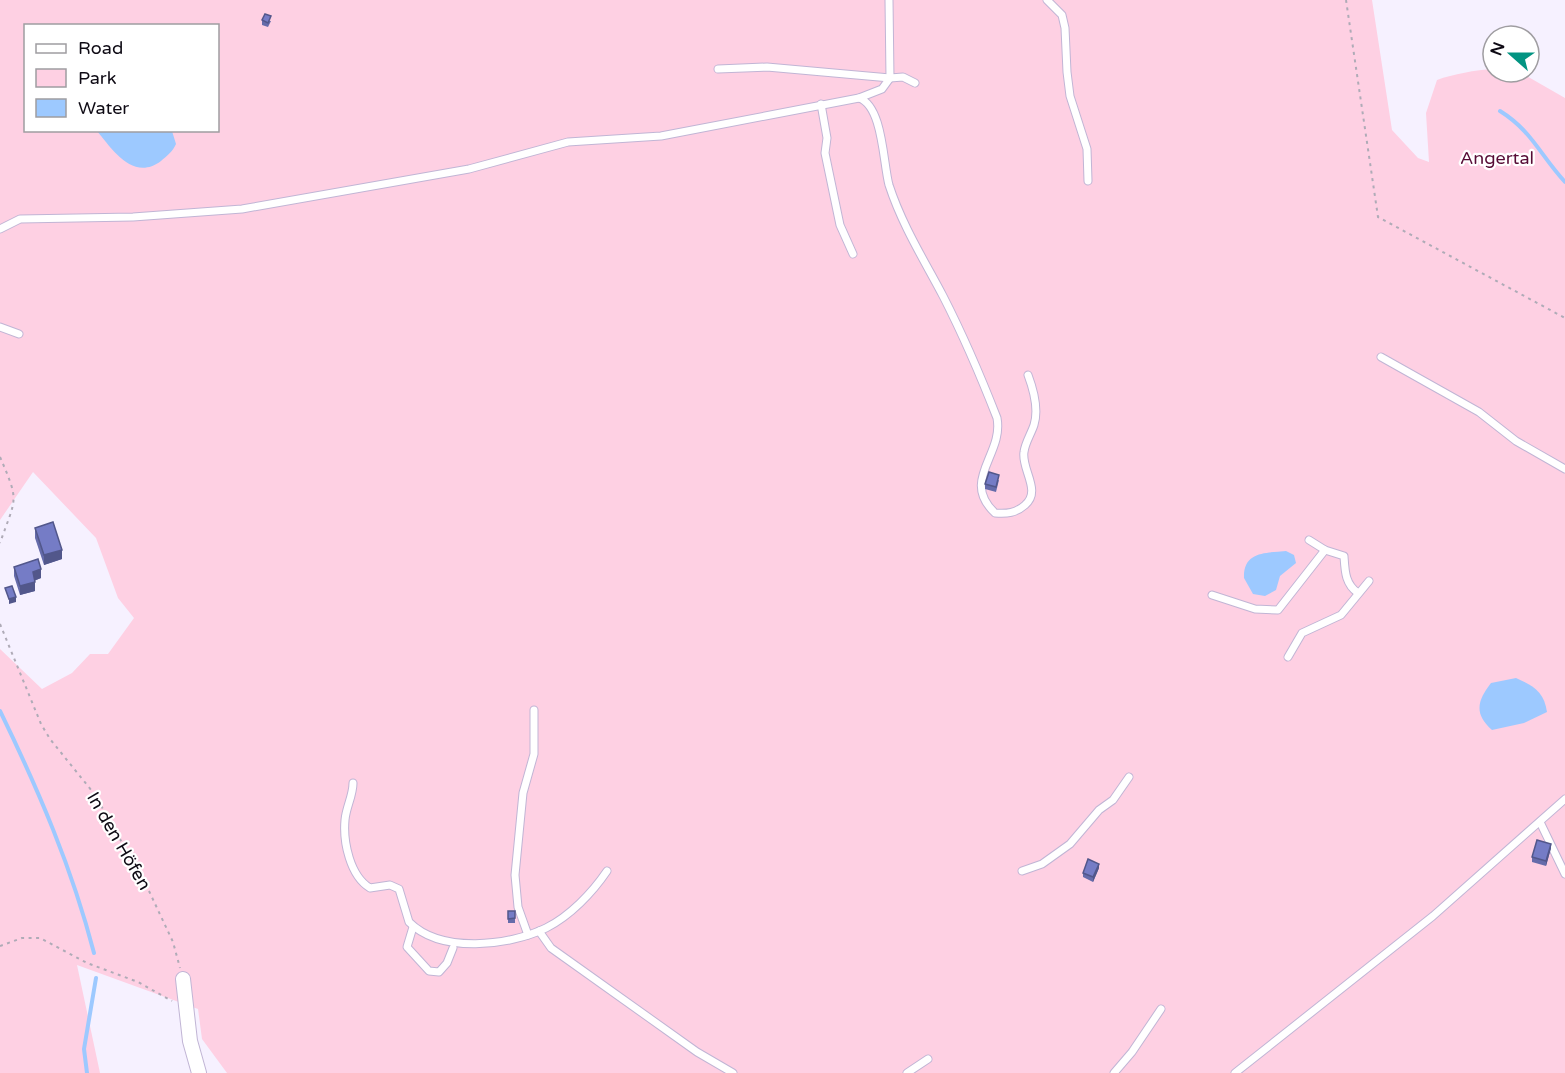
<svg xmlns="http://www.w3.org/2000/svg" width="1565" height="1073" viewBox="0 0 1565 1073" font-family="'Varela Round',sans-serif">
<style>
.green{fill:#fed0e3;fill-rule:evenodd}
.water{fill:#9dc9ff}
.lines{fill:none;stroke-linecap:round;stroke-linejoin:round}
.stream{stroke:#9dc9ff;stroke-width:4}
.lane-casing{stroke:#c1b5d5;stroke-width:9}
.street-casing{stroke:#c1b5d5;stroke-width:16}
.path{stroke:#afabb7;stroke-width:2;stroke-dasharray:3 4.5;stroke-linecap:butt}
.lane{stroke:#fff;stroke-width:7}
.street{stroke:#fff;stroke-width:14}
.wall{fill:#656baa}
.shaded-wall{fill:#52578b}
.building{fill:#757cc6;stroke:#52578b;stroke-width:1.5}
.labels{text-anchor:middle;stroke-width:4.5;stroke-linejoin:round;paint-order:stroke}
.park-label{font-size:18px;fill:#570c36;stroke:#fff}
.street-label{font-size:18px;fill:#0e0a14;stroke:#fff}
</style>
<rect width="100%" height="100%" fill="#f6f1ff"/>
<path class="green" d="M0 0H1372L1392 130 1418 158 1429 162 1426 113 1437 80C1453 74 1476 70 1493 69V72L1523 74 1565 98V1073H227L202 1039 198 1009 77 965 100 1073H0V649L42 689 72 673 90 654H108L134 618 118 598 96 538 33 472 0 520ZM26 26H218V130H26Z"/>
<g class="water">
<path d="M97 131H172L176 144C173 151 167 156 161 161 133 182 112 149 97 131Z"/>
<path d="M1286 551 1294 555 1296 563 1280 576 1276 590 1265 596 1253 594 1244 578C1243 551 1266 553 1286 551Z"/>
<path d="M1516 678C1534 686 1544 692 1547 712L1524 723 1492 730C1474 714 1477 701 1491 683Z"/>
</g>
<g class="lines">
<g class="stream">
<path d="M1500 111C1532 131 1540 155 1565 182"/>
<path d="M0 711C38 789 72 868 94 953"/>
<polyline points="87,1073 84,1049 96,978"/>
</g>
<defs>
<g id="lane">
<polyline points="889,0 890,78 903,77 915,83"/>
<polyline points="1047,0 1062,15 1065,28 1067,72 1070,96 1087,149 1088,181"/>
<path d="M859 98C883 106 883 163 889 185 902 225 924 260 943 296 963 335 981 377 997 418 1004 455 960 480 995 513 1007 514 1016 513 1025 505 1042 491 1021 469 1024 452 1025 443 1031 434 1034 425 1039 409 1034 391 1028 375"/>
<polyline points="821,104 827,138 825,153 840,225 853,254"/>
<polyline points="0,229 20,219 133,217 242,209 469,169 568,142 661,136 859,98 882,89 890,78 767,67 718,69"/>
<polyline points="0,327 19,334"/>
<polyline points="1381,357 1479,412 1516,441 1565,469"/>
<path d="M1309 540 1325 550 1344 556C1345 571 1345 584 1358 593"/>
<polyline points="1212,595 1255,609 1278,610 1325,550"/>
<polyline points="1288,657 1302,633 1341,615 1369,581"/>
<path d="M353 783C353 796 346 807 345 820 343 842 350 876 370 888L390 885 399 889 409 922C441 954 509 946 546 928 570 916 592 893 607 871"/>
<polyline points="1540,822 1565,874"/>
<polyline points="1022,871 1042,864 1070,844 1099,810 1113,800 1129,777"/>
<polyline points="413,927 407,947 429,971 439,972 447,963 453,948"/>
<polyline points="539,931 551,948 697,1052 733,1073"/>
<polyline points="528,935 518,907 515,875 523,793 534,754 534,710"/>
<polyline points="907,1073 928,1059"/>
<polyline points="1114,1073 1132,1052 1161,1009"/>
<polyline points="1235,1073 1433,916 1565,799"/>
</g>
<polyline id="street" points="183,979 190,1041 199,1073"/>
</defs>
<use href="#lane" class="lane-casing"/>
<use href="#street" class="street-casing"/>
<g class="path">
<polyline points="1346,0 1378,217 1565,318"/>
<path d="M0 457C20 503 16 497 0 543"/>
<polyline points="0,624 41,724 50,739 92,791 106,814 149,891 173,942 180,968"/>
<polyline points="0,946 22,938 40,938 87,963 138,982 172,1001"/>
</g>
<use href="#lane" class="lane"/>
<use href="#street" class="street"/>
</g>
<g class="wall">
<polygon points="262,20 271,21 268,27 262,25"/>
<polygon points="999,480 996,492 985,489 985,484"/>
<polygon points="35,528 62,559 44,565 35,538"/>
<polygon points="14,567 41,578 34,581 35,591 20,595 14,576"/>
<polygon points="1551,848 1546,866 1532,862 1532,857"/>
<polygon points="1099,868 1093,882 1083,877 1083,873"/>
<rect x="508" y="911" width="7" height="12"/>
</g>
<g class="shaded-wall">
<polygon points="62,550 62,559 44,565 44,555"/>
<polygon points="41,569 41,578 33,581 33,572"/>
<polygon points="35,582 35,591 20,595 20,586"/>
<polygon points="16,597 16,602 9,604 9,599"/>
<polygon points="1551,844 1551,848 1546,866 1546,861"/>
<polygon points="1099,864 1099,868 1093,882 1093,877"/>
</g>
<g class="building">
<polygon points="265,14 271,16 268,23 262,20"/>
<polygon points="989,472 999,475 996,487 985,484"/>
<polygon points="53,522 62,550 44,555 35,528"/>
<polygon points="38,559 41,569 33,572 35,582 20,586 14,567"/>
<polygon points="12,586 16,597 9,599 5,588"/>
<polygon points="1537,840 1551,844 1546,861 1532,857"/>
<polygon points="1088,859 1099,864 1093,877 1083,873"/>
<polygon points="508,911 515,911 515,918 508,919"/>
</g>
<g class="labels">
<g class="park-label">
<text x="1497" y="164">Angertal</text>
</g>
<g class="street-label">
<text transform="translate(119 841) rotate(60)" y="6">In den Höfen</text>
</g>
</g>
<rect x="24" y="24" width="195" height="108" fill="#ffffff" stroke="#9f9da1" stroke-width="1.5"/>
<rect x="36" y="44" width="30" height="9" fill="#ffffff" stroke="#9f9da1" stroke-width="1.5"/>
<text x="78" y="54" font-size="18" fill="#0e0a14">Road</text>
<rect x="36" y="69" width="30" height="18" fill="#fed0e3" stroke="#9f9da1" stroke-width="1.5"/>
<text x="78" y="84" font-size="18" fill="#0e0a14">Park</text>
<rect x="36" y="99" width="30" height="18" fill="#9dc9ff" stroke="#9f9da1" stroke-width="1.5"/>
<text x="78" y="114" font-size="18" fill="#0e0a14">Water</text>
<g transform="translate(1511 54) rotate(291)"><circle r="28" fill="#ffffff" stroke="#9f9da1" stroke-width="1.5"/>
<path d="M0-4.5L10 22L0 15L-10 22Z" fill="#029482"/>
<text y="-9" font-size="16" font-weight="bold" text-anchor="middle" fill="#0e0a14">N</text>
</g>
</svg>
